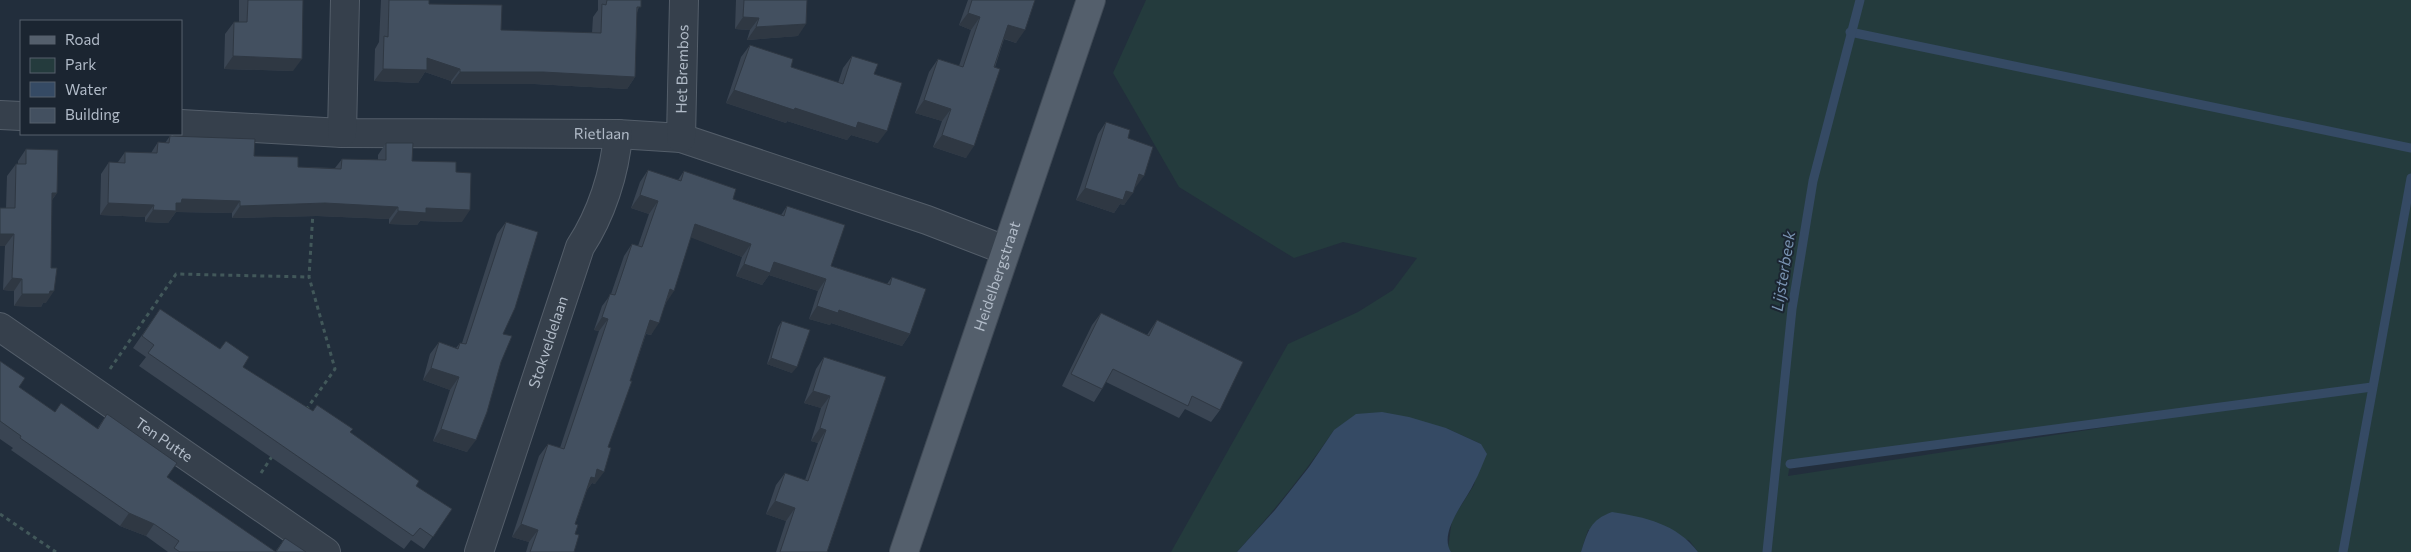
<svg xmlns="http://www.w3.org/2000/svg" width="2411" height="552" viewBox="0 0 2411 552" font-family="Commissioner,sans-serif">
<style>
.green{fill:#243b3d;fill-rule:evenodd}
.water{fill:#354a64}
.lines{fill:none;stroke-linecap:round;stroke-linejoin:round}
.stream{stroke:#354a64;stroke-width:9}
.minor-casing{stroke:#545e6a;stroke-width:30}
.major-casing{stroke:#3f4955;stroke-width:30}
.path{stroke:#42585a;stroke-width:3;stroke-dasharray:4 4;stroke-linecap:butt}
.minor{stroke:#36404c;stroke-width:28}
.major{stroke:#545f6c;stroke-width:28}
.wall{fill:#3a4553}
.shaded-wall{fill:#2f3843}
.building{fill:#435060;stroke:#2f3843}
.labels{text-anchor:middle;stroke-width:4;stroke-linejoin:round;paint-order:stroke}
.street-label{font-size:15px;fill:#b1bbc8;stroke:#1b2531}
.water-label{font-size:16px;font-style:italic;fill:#7892b1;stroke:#1b2531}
</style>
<rect width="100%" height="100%" fill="#222e3c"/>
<path class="green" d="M1146 0H2411V552H1698L1689 540 1588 530 1581 552H1451L1448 548 1452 520 1474 485 1481 444 1446 428 1334 430C1305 473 1272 513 1237 552H1171L1288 344 1358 312 1393 290 1417 258 1343 242 1294 258 1179 187 1113 73ZM2336 391V392L1788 476 1790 464Z"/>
<g class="water">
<path d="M1382 412 1409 417 1446 428 1481 444 1487 454C1483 463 1479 474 1474 483 1466 501 1438 532 1451 552H1237L1275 510 1309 467 1334 430 1356 414Z"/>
<path d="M1612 512C1645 517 1677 524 1698 552H1581C1588 531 1590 520 1612 512Z"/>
</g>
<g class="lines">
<g class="stream">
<polyline points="1850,32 2411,148"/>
<polyline points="1790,464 2372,387"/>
<polyline points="1767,552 1792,309 1813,181 1860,0"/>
<polyline points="2343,552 2411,178"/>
</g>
<defs>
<g id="minor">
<polyline points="0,115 21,116"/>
<path id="s1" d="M181 124 342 133 618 134 681 138 927 220 1005 250"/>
<polyline points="342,133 345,0"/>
<path id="s2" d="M681 138 684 0"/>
<path id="s3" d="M0 327 326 552"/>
<path id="s4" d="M479 552 580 247C601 215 615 173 618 134"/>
</g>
<g id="major">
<path id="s5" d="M904 552 1091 0"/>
</g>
</defs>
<use href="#minor" class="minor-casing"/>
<use href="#major" class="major-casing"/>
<g class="path">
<polyline points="110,369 176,274 309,277"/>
<polyline points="306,410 335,369 309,277 313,212"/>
<polyline points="261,473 273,455"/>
<polyline points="0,514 56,552"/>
</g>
<use href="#minor" class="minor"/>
<use href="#major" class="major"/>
</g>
<g class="wall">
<polygon points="239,0 303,0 293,71 224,69 225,34 234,22 239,22"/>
<polygon points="381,0 429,0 429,4 501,30 592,33 593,17 598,10 598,0 641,0 637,13 635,77 627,89 534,84 451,84 451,81 425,72 418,83 374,81 375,49 379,42"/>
<polygon points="736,0 807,0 798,36 747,40 750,30 735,29"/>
<polygon points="968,0 1035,0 1016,43 1004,39 966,158 933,147 942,121 915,113 929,72 938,59 959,66 971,30 959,25"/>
<polygon points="750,45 791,67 838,83 843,68 852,56 874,74 878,143 851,135 847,140 787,121 786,123 726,103 741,57"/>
<polygon points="1106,122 1128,138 1135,188 1124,205 1120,204 1114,213 1076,200 1098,134"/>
<polygon points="170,136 298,167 335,168 342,159 378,160 378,155 386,143 412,161 456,172 462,222 420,221 417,225 389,224 389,219 317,216 232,218 232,213 176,212 168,223 145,222 145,217 100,215 101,174 109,162 118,162 125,152 151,153 158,142 165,143"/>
<polygon points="26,149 57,193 52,200 46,303 43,303 41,307 14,306 14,291 3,290 5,246 0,246 0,208 6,208 7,176 16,164 18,164 18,161"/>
<polygon points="648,170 678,180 684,171 733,199 781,215 787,206 831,266 887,284 892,277 910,334 902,346 831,323 830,325 809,319 818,291 769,275 762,285 736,276 742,257 691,237 666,303 651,335 646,334 595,484 592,483 587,490 575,524 574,552 526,552 529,542 512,537 539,456 548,444 560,448 599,331 594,330 602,306 611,294 624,256 632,244 638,246 649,214 631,208 640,182"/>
<polygon points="506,222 503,334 501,362 467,452 433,441 450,390 423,380 430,354 439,342 456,348 460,343 462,343 497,234"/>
<polygon points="160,309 243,367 313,411 350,432 416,486 452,509 424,549 411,540 404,549 139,366 146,357 133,348"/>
<polygon points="1101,313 1147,335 1157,320 1220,410 1211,422 1185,409 1179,418 1106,382 1102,389 1094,402 1062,386 1092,325"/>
<polygon points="782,321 792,373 767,364 778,327"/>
<polygon points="824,357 886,377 827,552 776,552 786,521 766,514 776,485 785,473 805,480 818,443 811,441 821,408 804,403 816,369"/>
<polygon points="0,361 19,387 55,412 97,429 107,414 167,477 275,552 285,538 306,552 168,552 146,536 120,526 11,450 13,448 0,439"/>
</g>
<g class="shaded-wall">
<polygon points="968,13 980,17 971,30 959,25"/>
<polygon points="743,17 759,18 750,30 735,29"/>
<polygon points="806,24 798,36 747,40 756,27"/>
<polygon points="1008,25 1025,30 1016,43 1000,37"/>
<polygon points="233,56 302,59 293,71 224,69"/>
<polygon points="427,58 460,69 451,81 425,72 418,83 374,81 383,69"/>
<polygon points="460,72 543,72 635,77 627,89 534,84 451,84"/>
<polygon points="734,90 795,108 858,122 887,131 878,143 851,135 847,140 787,121 786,123 726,103"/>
<polygon points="924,100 951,109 942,121 915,113"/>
<polygon points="942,135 974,146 966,158 933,147"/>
<polygon points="1139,174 1144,176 1135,188 1130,186"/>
<polygon points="1085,188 1126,191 1133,193 1124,205 1120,204 1114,213 1076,200"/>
<polygon points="52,193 57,193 48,205"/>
<polygon points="640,195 658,201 649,214 631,208"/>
<polygon points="182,199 240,201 232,213 176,212 168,223 145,222 153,210 176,203"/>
<polygon points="108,203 154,205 145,217 100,215"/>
<polygon points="325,203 398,207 389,219 317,216 232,218 240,206"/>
<polygon points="426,208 470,210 462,222 420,221 417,225 389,224 398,211"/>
<polygon points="695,224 751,244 742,257 687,236"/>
<polygon points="0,234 14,234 5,246 0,246"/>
<polygon points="774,262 826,279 818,291 769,275 762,285 736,276 744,264"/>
<polygon points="12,278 22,279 14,291 3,290"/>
<polygon points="670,289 674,291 666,303"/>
<polygon points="54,291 46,303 43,303 41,307 14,306 22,294"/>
<polygon points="817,306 839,310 910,334 902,346 831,323 830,325 809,319"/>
<polygon points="602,317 608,319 599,331 594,330"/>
<polygon points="650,320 659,323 651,335 641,332"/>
<polygon points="771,358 797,367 792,373 767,364"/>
<polygon points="431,368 459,377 450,390 423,380"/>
<polygon points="813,391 830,396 821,408 804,403"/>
<polygon points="820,428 826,430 818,443 811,441"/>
<polygon points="441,429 476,440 467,452 433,441"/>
<polygon points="597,469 604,472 595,484 592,483 587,490 583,489"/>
<polygon points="775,501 795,508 786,521 766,514"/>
<polygon points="129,513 154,524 146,536 120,526"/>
<polygon points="521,524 538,530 529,542 512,537"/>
</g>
<g class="building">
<polygon points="248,0 303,0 302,59 233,56 234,22 247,22"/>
<polygon points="389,0 429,0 429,4 502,5 501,30 601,33 602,4 606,5 607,0 641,0 641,7 637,7 635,77 543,72 460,72 460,69 427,58 427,70 383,69 384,36 388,37"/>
<polygon points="744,0 807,0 806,24 756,27 759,18 743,17"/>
<polygon points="972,0 1035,0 1025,30 1008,25 994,67 1000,69 974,146 942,135 951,109 924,100 938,59 963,67 980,17 968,13"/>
<polygon points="750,45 793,59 791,67 843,84 852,56 878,64 874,74 902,83 887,131 858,122 856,128 795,108 794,110 734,90"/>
<polygon points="1106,122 1130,130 1128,138 1153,147 1144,176 1139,174 1133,193 1126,191 1123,200 1085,188"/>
<polygon points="170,136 255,139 254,156 298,157 298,167 341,169 342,159 386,160 386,143 413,143 412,161 456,162 456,172 471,173 470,210 426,208 426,213 398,211 398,207 325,203 240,206 240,201 182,199 181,203 176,203 176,211 153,210 154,205 108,203 109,162 125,163 125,152 157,153 158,142 169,143"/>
<polygon points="26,149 58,150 57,193 52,193 51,268 57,268 54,291 50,291 49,294 22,294 22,279 12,278 14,234 0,234 0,208 15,208 16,164 26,164"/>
<polygon points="648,170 681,181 684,171 736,189 733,199 784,216 787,206 845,225 831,266 890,285 892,277 926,289 910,334 839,310 838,313 817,306 826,279 774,262 770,273 744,264 751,244 695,224 674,291 670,289 659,323 650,320 630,381 632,381 608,447 611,448 604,472 597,469 595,478 591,477 575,524 578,525 575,534 579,535 574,552 530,552 538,530 521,524 548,444 564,449 608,319 602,317 610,294 615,295 632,244 642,247 658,201 640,195"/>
<polygon points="506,222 538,232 515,308 503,334 512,336 501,362 487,412 476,440 441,429 459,377 431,368 439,342 458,349 460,343 466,344"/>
<polygon points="160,309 220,349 226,341 249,357 243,367 313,411 317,405 353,429 350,432 419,481 416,486 452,509 433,537 420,528 413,536 148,353 154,345 142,336"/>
<polygon points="1101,313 1149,336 1157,320 1243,362 1220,410 1192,396 1188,406 1113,369 1102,389 1071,374"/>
<polygon points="782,321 810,330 797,367 771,358"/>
<polygon points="824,357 886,377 827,552 780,552 795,508 775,501 785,473 808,481 826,430 820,428 830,396 813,391"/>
<polygon points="0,361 25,378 19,387 55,412 61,403 98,429 107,414 177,463 167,477 276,552 180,552 174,548 179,541 154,524 129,513 20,438 21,436 0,421"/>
<polygon points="285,538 306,552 276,552"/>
</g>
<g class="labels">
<g class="street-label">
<text dy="5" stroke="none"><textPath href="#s2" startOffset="69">Het Brembos</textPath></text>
<text dy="5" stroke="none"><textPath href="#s1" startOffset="421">Rietlaan</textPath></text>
<text dy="5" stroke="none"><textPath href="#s5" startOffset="291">Heidelbergstraat</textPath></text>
<text dy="5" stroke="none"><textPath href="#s4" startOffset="221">Stokveldelaan</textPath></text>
<text dy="5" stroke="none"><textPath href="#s3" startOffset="199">Ten Putte</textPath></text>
</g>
<g class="water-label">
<text transform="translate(1783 271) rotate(-81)" y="6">Lijsterbeek</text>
</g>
</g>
<rect x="20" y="20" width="162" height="115" fill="#1b2531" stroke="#57616d"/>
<rect x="30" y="36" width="25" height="8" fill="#545f6c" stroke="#57616d"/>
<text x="65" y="45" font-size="15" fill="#b1bbc8">Road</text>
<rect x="30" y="58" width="25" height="15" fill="#243b3d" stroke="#57616d"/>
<text x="65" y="70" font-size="15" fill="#b1bbc8">Park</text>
<rect x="30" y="82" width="25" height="15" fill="#354a64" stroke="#57616d"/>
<text x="65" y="95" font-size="15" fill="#b1bbc8">Water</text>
<rect x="30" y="108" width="25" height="15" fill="#435060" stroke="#57616d"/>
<text x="65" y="120" font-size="15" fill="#b1bbc8">Building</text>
</svg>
